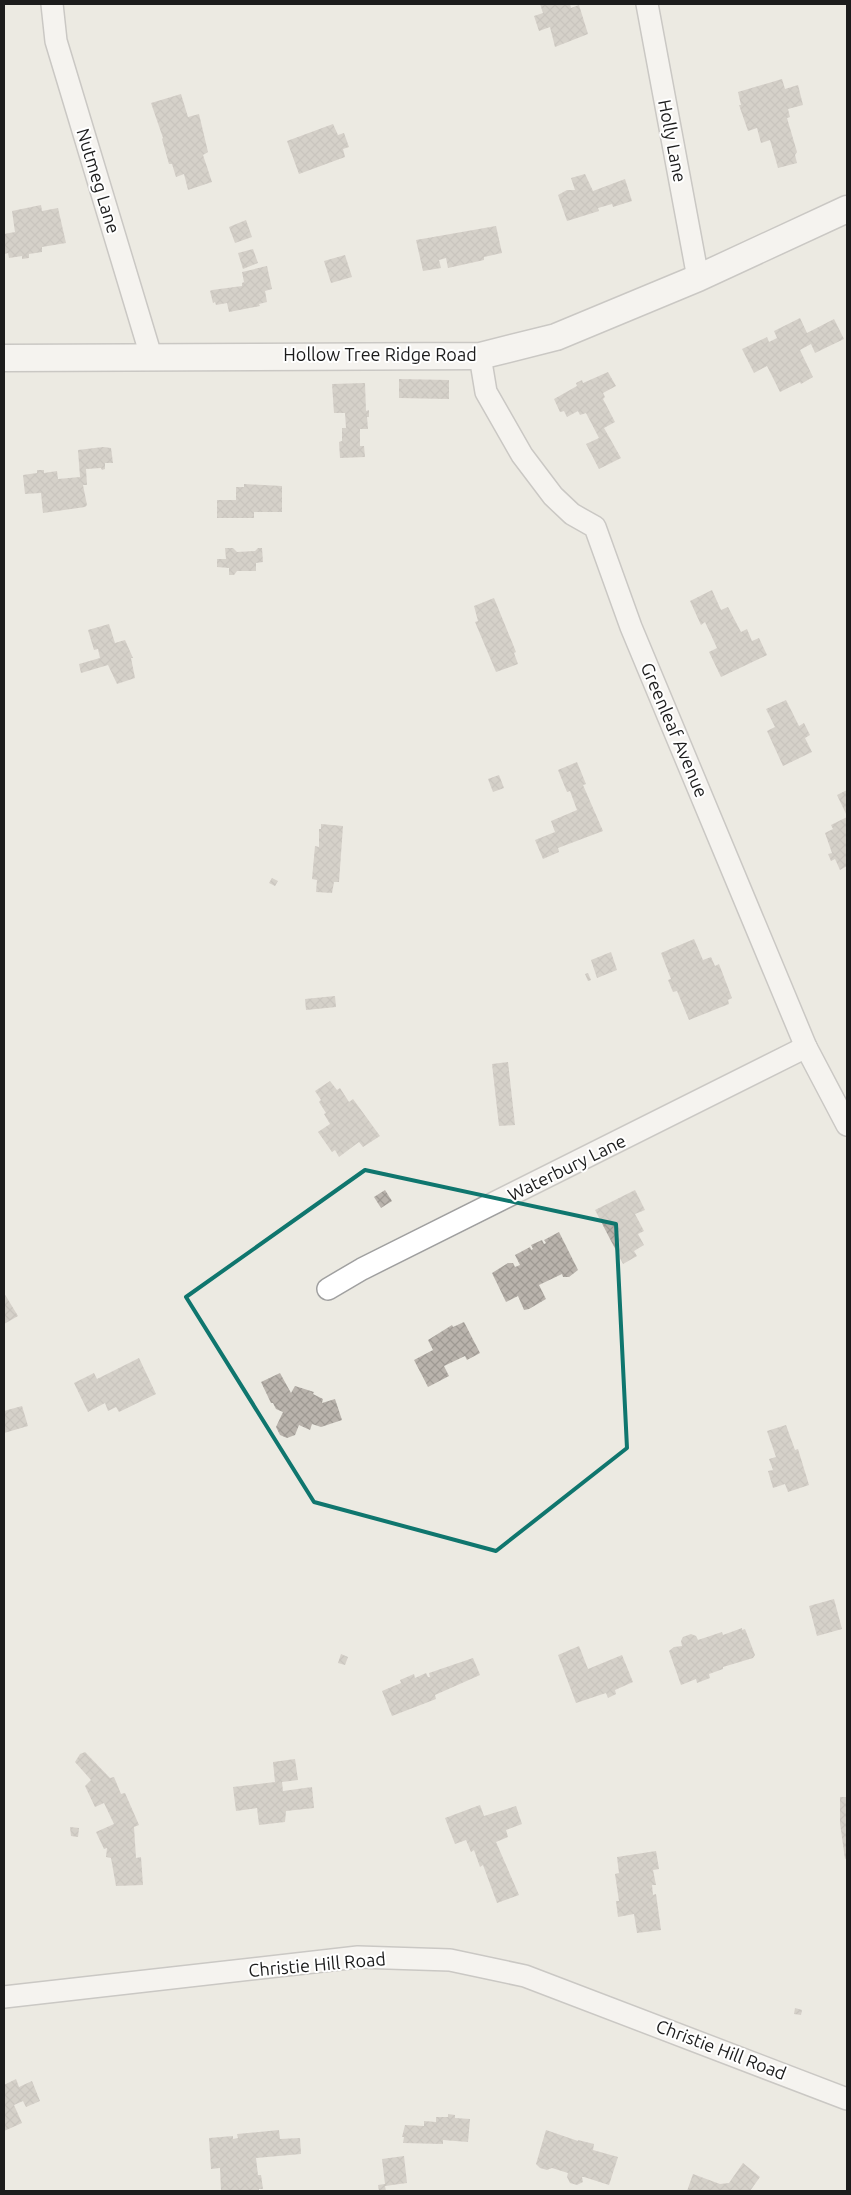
<svg xmlns="http://www.w3.org/2000/svg" width="851" height="2195" viewBox="0 0 851 2195" font-family="Ubuntu,sans-serif">
<style>
.building{fill:url(#building-cross-hatch)}
.lines{fill:none;stroke-linecap:round;stroke-linejoin:round}
.minor-casing{stroke:#a0a0a0;stroke-width:24}
.tertiary-casing{stroke:#a0a0a0;stroke-width:29}
.minor{stroke:#fff;stroke-width:21}
.tertiary{stroke:#fff;stroke-width:26}
.marked{fill:none;stroke:#0f766e;stroke-width:4;stroke-linejoin:round}
.labels{text-anchor:middle;stroke-width:4;stroke-linejoin:round;paint-order:stroke}
.street-label{font-size:18px;fill:#1c1c1c;stroke:#fff}
</style>
<defs>
<pattern id="building-cross-hatch" width="8" height="8" patternUnits="userSpaceOnUse" patternTransform="scale(1.25)"><rect width="8" height="8" fill="#b9b3ac"/><path d="M0 0l8 8M0 8l8-8" fill="none" stroke="#9e9993"/></pattern>
</defs>
<rect width="100%" height="100%" fill="#eceae2"/>
<g class="building">
<polygon points="540,4 570,4 571,8 579,5 588,34 555,47 550,27 539,31 534,16 543,13"/>
<polygon points="782,79 785,89 798,85 803,105 788,109 790,117 787,118 797,152 795,155 797,163 778,168 770,140 761,143 757,128 748,131 739,105 741,105 738,92"/>
<polygon points="181,94 188,117 199,114 208,152 203,155 212,182 188,190 184,174 176,177 172,164 169,164 162,139 163,138 151,103"/>
<polygon points="333,124 338,135 344,133 349,147 343,149 345,157 299,174 287,141"/>
<polygon points="585,174 593,191 625,179 632,201 613,207 612,204 598,208 599,211 567,221 558,195 567,190 575,190 571,178"/>
<polygon points="41,205 42,211 58,208 66,243 42,247 42,252 29,254 29,258 22,259 22,256 9,258 8,253 4,254 4,234 15,232 12,211"/>
<polygon points="246,220 252,237 235,243 229,227"/>
<polygon points="496,226 502,253 484,257 484,260 448,268 446,258 439,260 441,268 423,271 416,240"/>
<polygon points="253,249 258,263 243,269 238,253"/>
<polygon points="345,255 352,277 331,283 324,261"/>
<polygon points="267,266 272,289 265,291 267,302 259,304 260,306 229,312 227,303 216,305 215,302 213,303 210,291 212,290 242,286 242,283 244,282 242,272"/>
<polygon points="800,318 807,333 834,319 844,339 815,353 811,344 800,350 813,377 801,384 800,382 780,392 767,366 754,373 742,349 767,337 769,342 777,338 774,331"/>
<polygon points="608,372 616,386 603,393 605,397 603,399 615,422 604,428 621,458 599,469 586,444 599,438 586,413 580,415 578,411 567,417 564,411 560,412 554,399 577,386 576,383 582,380 583,383"/>
<polygon points="399,379 449,380 449,399 399,398"/>
<polygon points="365,383 366,411 369,410 369,417 367,417 368,429 360,429 360,446 364,446 365,457 340,458 339,442 342,441 342,428 346,428 345,413 334,413 332,384"/>
<polygon points="103,447 111,448 113,463 105,463 105,469 102,470 101,468 86,469 87,485 83,485 87,505 85,507 43,513 41,493 25,494 23,475 37,473 37,470 44,470 44,473 57,471 58,479 80,477 78,450"/>
<polygon points="244,484 282,486 282,512 254,512 254,518 217,518 217,500 236,500 236,487 244,487"/>
<polygon points="225,548 233,548 237,552 255,551 258,548 262,548 263,562 256,563 256,571 237,571 234,575 229,575 229,568 217,567 217,559 226,559"/>
<polygon points="712,590 721,610 728,607 741,632 747,629 752,641 759,638 767,655 721,677 709,652 717,648 705,622 701,625 690,601"/>
<polygon points="494,598 516,652 514,653 518,664 496,672 475,622 478,621 474,606"/>
<polygon points="109,624 115,643 125,640 133,658 131,658 135,678 117,684 108,665 81,673 79,664 100,658 98,649 94,650 88,630"/>
<polygon points="786,700 799,726 804,723 810,735 805,738 812,752 783,766 767,731 775,727 766,709"/>
<polygon points="577,762 586,784 583,785 603,831 558,848 559,852 543,859 535,840 555,832 551,821 577,810 570,791 567,792 558,770"/>
<polygon points="499,775 504,788 493,792 488,779"/>
<polygon points="847,790 847,816 837,795"/>
<polygon points="847,817 847,866 840,870 835,859 831,861 828,854 832,853 825,833 833,829 831,825"/>
<polygon points="321,824 343,826 339,882 334,882 332,893 316,892 317,880 312,879 315,846 319,847 319,829 321,829"/>
<polygon points="272,878 278,881 275,886 269,883"/>
<polygon points="694,939 703,960 711,957 715,966 719,964 732,998 728,1000 729,1004 689,1020 677,991 673,992 668,980 671,979 661,953"/>
<polygon points="611,952 617,970 597,978 591,960"/>
<polygon points="588,973 591,980 588,981 585,974"/>
<polygon points="335,996 336,1007 306,1010 305,999"/>
<polygon points="508,1062 515,1125 499,1126 492,1064"/>
<polygon points="330,1081 337,1090 340,1088 349,1102 353,1099 380,1136 363,1147 359,1142 339,1157 335,1150 332,1152 318,1132 330,1124 324,1114 326,1113 319,1102 321,1100 315,1091"/>
<polygon points="385,1190 392,1201 381,1208 374,1197"/>
<polygon points="635,1190 645,1210 635,1214 644,1231 638,1234 644,1245 634,1251 637,1256 623,1264 595,1210"/>
<polygon points="559,1232 578,1270 569,1277 563,1277 562,1274 539,1285 546,1299 529,1309 524,1310 518,1296 506,1302 492,1273 508,1263 513,1263 515,1267 520,1265 515,1255 530,1247 531,1250 533,1249 531,1245 542,1240 544,1244 546,1243 544,1240"/>
<polygon points="4,1293 18,1316 4,1324"/>
<polygon points="464,1322 480,1353 467,1360 465,1356 444,1366 449,1376 428,1387 414,1360 433,1350 428,1340 452,1325 453,1327"/>
<polygon points="139,1358 156,1394 119,1412 116,1407 108,1411 105,1403 88,1412 74,1383 94,1373 97,1379"/>
<polygon points="280,1373 291,1393 295,1386 314,1392 313,1394 323,1399 322,1403 335,1399 342,1420 321,1427 312,1424 310,1430 299,1425 295,1435 287,1438 280,1435 276,1427 283,1412 276,1409 273,1403 271,1403 261,1382"/>
<polygon points="22,1406 28,1426 4,1433 4,1411"/>
<polygon points="786,1425 795,1450 798,1449 809,1485 788,1492 785,1484 773,1488 768,1471 773,1470 769,1459 776,1457 767,1431"/>
<polygon points="834,1599 842,1629 817,1636 809,1606"/>
<polygon points="742,1628 742,1630 745,1629 755,1655 753,1658 723,1667 723,1669 709,1674 710,1678 697,1683 696,1679 681,1685 669,1651 674,1647 682,1646 681,1641 683,1637 691,1634 696,1636 698,1640 722,1632 723,1635"/>
<polygon points="579,1646 588,1669 622,1655 633,1682 615,1690 616,1694 608,1698 606,1693 576,1703 558,1655"/>
<polygon points="341,1654 348,1657 345,1665 338,1663"/>
<polygon points="473,1658 480,1675 435,1695 436,1699 392,1716 382,1691 401,1683 400,1680 414,1674 415,1678 426,1673 428,1677 430,1677 429,1673"/>
<polygon points="85,1752 110,1778 114,1777 121,1794 125,1793 139,1825 134,1827 136,1858 141,1857 143,1885 116,1886 111,1858 106,1857 107,1848 104,1849 96,1832 114,1824 104,1803 95,1807 85,1786 91,1780 75,1762 80,1754"/>
<polygon points="295,1759 298,1780 282,1782 283,1791 312,1787 314,1808 286,1811 285,1822 259,1825 257,1808 236,1811 233,1787 275,1782 273,1762"/>
<polygon points="840,1797 847,1797 847,1858 845,1859 840,1823"/>
<polygon points="480,1805 484,1816 516,1806 522,1824 506,1830 508,1837 496,1842 519,1895 497,1903 483,1865 480,1867 474,1850 471,1852 466,1840 455,1844 445,1818"/>
<polygon points="70,1827 79,1828 78,1837 71,1836"/>
<polygon points="656,1851 659,1869 653,1870 656,1885 652,1885 653,1895 656,1894 661,1930 637,1933 634,1914 618,1917 616,1901 619,1901 615,1874 619,1873 617,1857"/>
<polygon points="795,2008 802,2010 801,2015 794,2014"/>
<polygon points="16,2079 19,2087 32,2081 40,2101 26,2107 23,2101 14,2105 22,2123 4,2131 4,2085"/>
<polygon points="448,2114 455,2115 455,2118 470,2119 468,2142 443,2140 443,2144 403,2143 404,2137 402,2137 405,2125 424,2126 424,2121 436,2122 436,2117 448,2117"/>
<polygon points="279,2130 280,2139 300,2138 301,2154 256,2158 258,2175 261,2175 263,2189 259,2189 259,2191 221,2191 220,2168 211,2169 209,2138 233,2136 233,2139 238,2138 237,2134"/>
<polygon points="546,2130 578,2141 578,2140 594,2144 593,2150 618,2157 609,2185 584,2177 582,2177 583,2182 577,2185 570,2183 567,2177 568,2173 552,2168 547,2170 540,2168 536,2164"/>
<polygon points="404,2156 407,2183 385,2186 386,2191 379,2191 378,2185 385,2184 382,2159"/>
<polygon points="743,2163 760,2177 750,2191 687,2191 693,2174 720,2184 729,2183"/>
</g>
<g class="lines">
<defs>
<g id="minor">
<polyline points="52,4 56,41 151,356"/>
<polyline points="647,4 698,278"/>
<polyline points="480,356 486,392 522,455 553,496 572,514 595,527 631,627 806,1047 847,1125"/>
<polyline points="328,1289 362,1269 806,1047"/>
<polyline points="4,1997 358,1957 450,1960 525,1976 847,2099"/>
</g>
<polyline id="tertiary" points="4,358 480,356 556,337 698,278 847,209"/>
</defs>
<use href="#minor" class="minor-casing"/>
<use href="#tertiary" class="tertiary-casing"/>
<use href="#minor" class="minor"/>
<use href="#tertiary" class="tertiary"/>
</g>
<path d="M0 0H851V2195H0ZM365 1170 616 1224 627 1448 496 1551 314 1502 186 1297Z" fill="#eceae2" fill-opacity=".55" fill-rule="evenodd"/>
<path class="marked" d="M365 1170 616 1224 627 1448 496 1551 314 1502 186 1297Z"/>
<g class="labels">
<g class="street-label">
<text transform="translate(672 141) rotate(79)" y="6">Holly Lane</text>
<text transform="translate(98 181) rotate(73)" y="6">Nutmeg Lane</text>
<text x="380" y="361">Hollow Tree Ridge Road</text>
<text transform="translate(674 730) rotate(67)" y="6">Greenleaf Avenue</text>
<text transform="translate(567 1168) rotate(-26)" y="6">Waterbury Lane</text>
<text transform="translate(317 1965) rotate(-5)" y="6">Christie Hill Road</text>
<text transform="translate(721 2050) rotate(21)" y="6">Christie Hill Road</text>
</g>
</g>
<rect width="851" height="2195" fill="none" stroke="#1c1c1c" stroke-width="10"/>
</svg>
